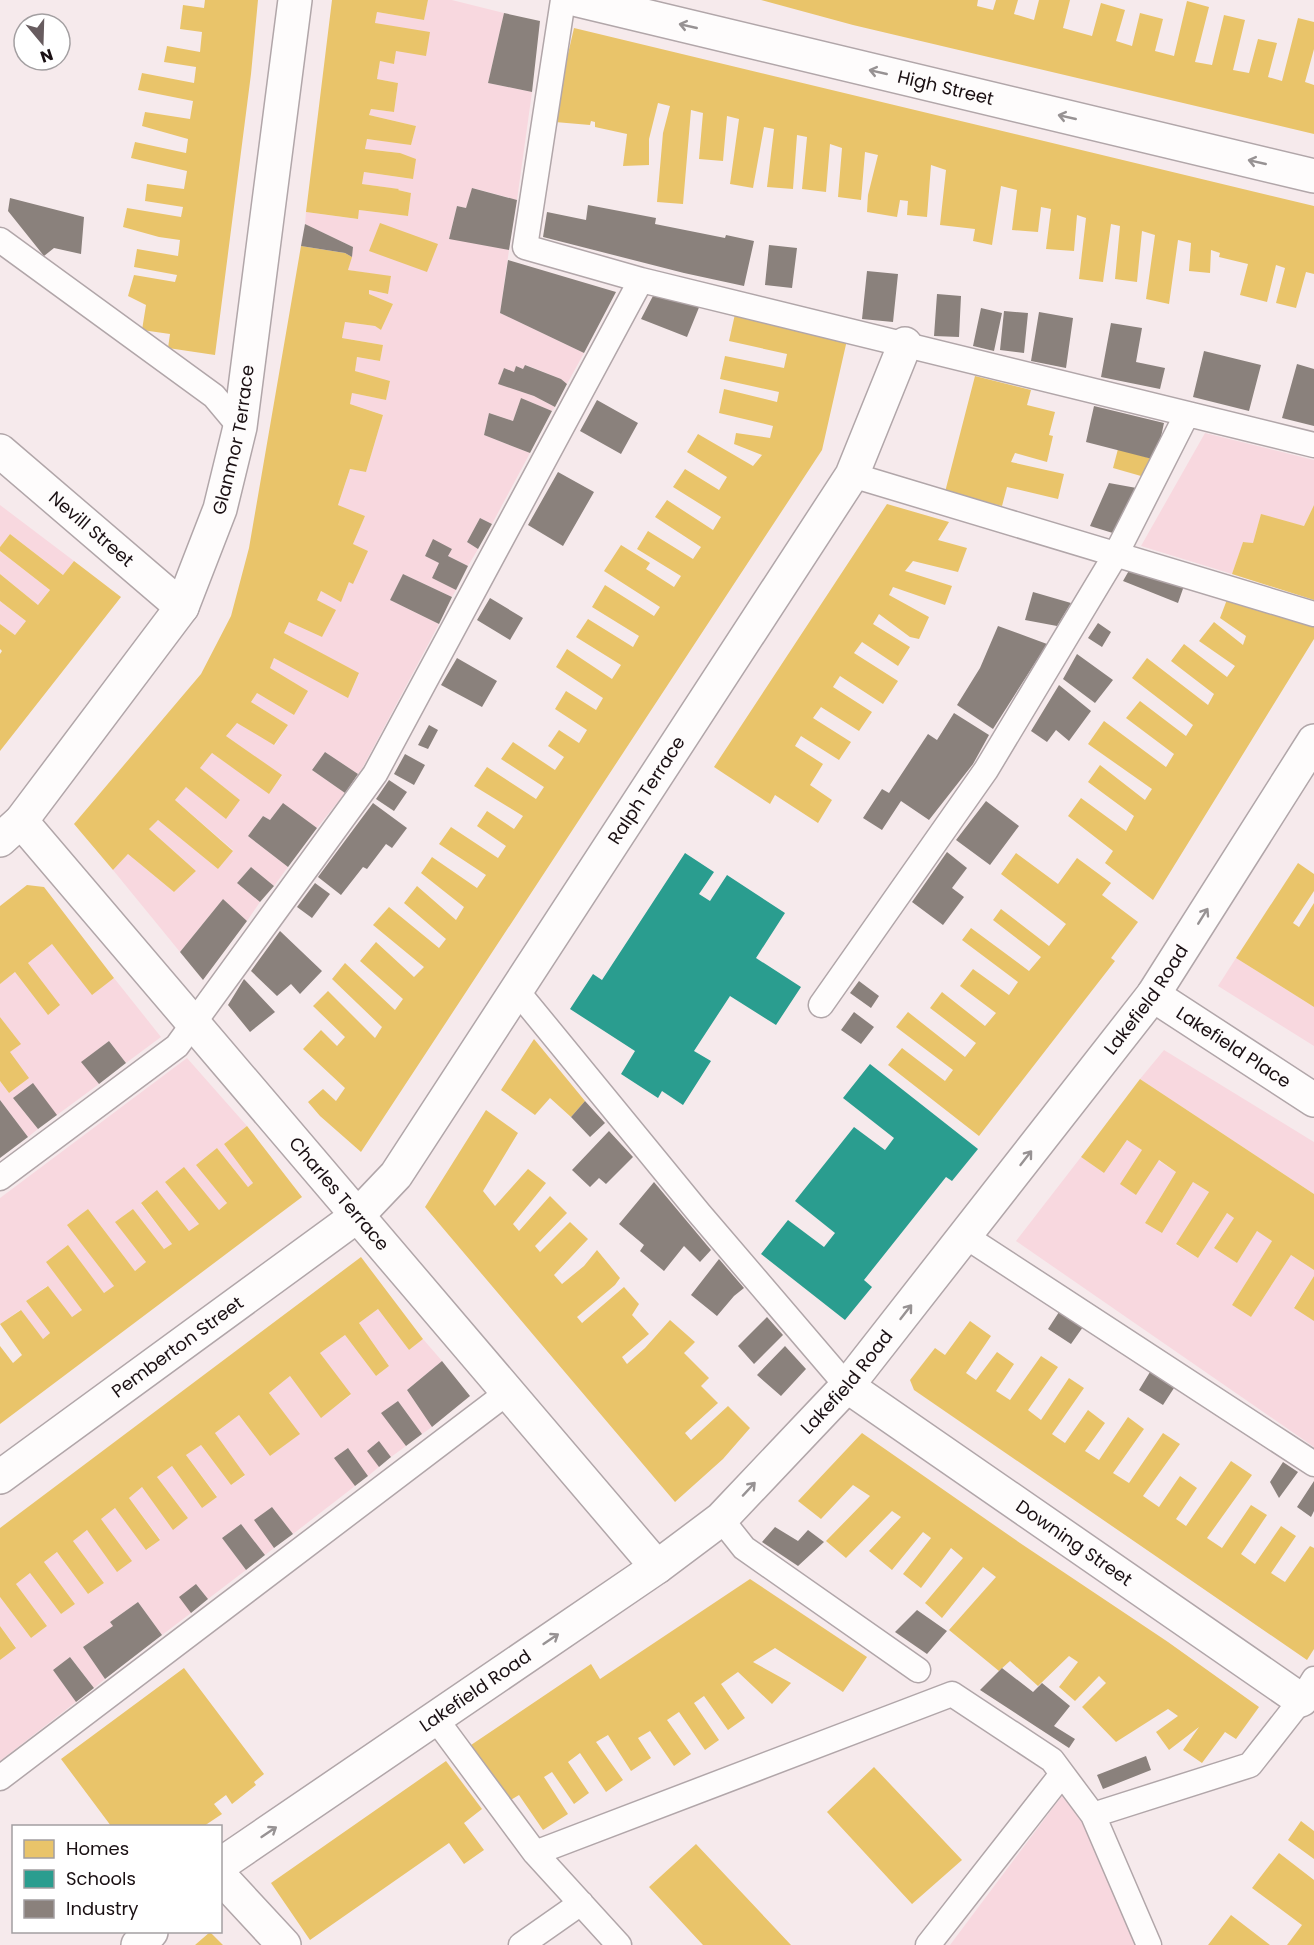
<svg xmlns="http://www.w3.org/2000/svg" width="1314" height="1945" font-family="Poppins,sans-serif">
<rect width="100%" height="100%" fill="#f6eaec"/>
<path fill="#f8d8df" d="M428 0H452L504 13 488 83 532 92 517 200 473 188 466 208 457 206 449 238 509 250 500 313 584 353 567 384 561 379 526 365 523 369 516 366 514 372 504 368 499 384 534 396 555 407 552 411 521 398 513 421 489 413 484 435 530 453 492 524 480 518 467 542 478 549 468 566 448 556 452 549 433 540 425 556 439 563 432 578 456 590 452 597 403 574 390 600 439 624 363 767 358 774 325 752 312 770 345 793 317 828 283 804 270 820 263 816 248 836 288 867 274 886 251 867 237 883 260 902 247 921 223 899 180 952 113 870 128 854 174 892 196 871 149 829 158 820 218 869 233 850 175 800 186 787 240 800 200 768 212 753 269 793 282 776 226 736 237 723 275 745 288 725 251 702 257 693 294 715 307 691 270 668 274 658 348 697 359 674 284 633 289 622 322 637 335 610 317 600 321 591 341 601 349 582 367 551 353 544 365 516 338 505 350 469 366 472 383 415 350 404 352 393 386 400 390 382 355 371 357 357 380 361 383 345 342 338 345 322 375 326 381 330 393 304 369 294V290L387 294 391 277 348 270 353 247 305 224 306 212 357 219 359 210 408 216 411 193 398 190V189L362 184 364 172 412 179 400 153 365 149 367 139 411 144 416 126 369 115 371 109 394 112 398 83 377 79 380 61 394 63 396 51 375 23 377 12 424 20Z
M1205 433 1314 460V505L1304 526 1261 515 1253 543 1243 542 1232 574 1141 546Z
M0 505 74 561 63 575 10 534 0 547Z
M0 551 50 590 38 605 0 574Z
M0 601 26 621 15 635 0 624Z
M52 944 92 994 114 978 161 1037 126 1063 109 1041 82 1062 99 1084 57 1115 13 1098 38 1129 28 1137 0 1100V1081L9 1093 10 1052 20 1043 0 1017V984L15 972 48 1015 28 963Z
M1236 958 1314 1007V1046L1218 986Z
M1164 1050 1314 1142V1194L1140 1079Z
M187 1058 247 1126 224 1144 253 1183 248 1187 217 1148 197 1165 227 1203 219 1210 183 1168 165 1182 199 1224 189 1231 157 1191 141 1204 172 1244 164 1249 133 1209 116 1222 146 1262 135 1271 88 1209 68 1225 114 1286 104 1293 68 1246 82 1310 72 1317 47 1286 26 1301 50 1333 43 1339 20 1310 0 1324V1198Z
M1127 1140 1176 1172 1145 1223 1162 1233 1193 1182 1209 1192 1176 1245 1198 1258 1227 1213 1234 1218 1214 1248 1237 1263 1257 1231 1272 1241 1232 1305 1251 1317 1291 1255 1314 1270V1276L1294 1307 1314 1321V1447L1016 1241 1081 1157 1104 1173Z
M378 1309 409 1350 423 1339 442 1361 407 1390 432 1427 422 1434 398 1401 382 1413 406 1446 391 1457 379 1442V1467L368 1476 348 1449 355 1486 293 1534 272 1507 255 1520 274 1548 265 1555 241 1524 222 1538 246 1570 208 1599 196 1584 191 1613 162 1635 138 1602 110 1622 113 1626 83 1647 105 1679 94 1688 70 1657 53 1670 76 1702 0 1761V1660L16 1647 0 1626V1597L31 1638 47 1626 16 1584 30 1573 61 1614 75 1604 44 1562 57 1552 88 1594 104 1583 73 1541 87 1530 117 1571 101 1519 115 1508 147 1550 160 1539 129 1498 142 1487 173 1529 188 1518 157 1477 172 1466 202 1508 217 1496 186 1455 201 1445 231 1485 245 1476 215 1433 239 1415 270 1456 299 1434 269 1393 290 1376 321 1417 351 1395 320 1353 345 1335 376 1376 389 1366 359 1323Z
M1064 1793 1090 1833 1140 1945H950Z"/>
<path fill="#e9c46a" d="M205 0H258L251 74 215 355 168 348 170 334 142 330 146 305 128 296 134 275 175 282 177 275 134 267 137 249 178 256 180 240 159 237 123 227 127 208 181 217 183 207 145 201 147 184 184 189 187 171 131 158 135 142 186 153 188 139 142 126 145 112 190 119 193 101 138 90 142 73 194 83 196 67 164 62 167 46 200 52 202 32 180 29 183 5 204 8Z
M332 0H428L424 20 377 12 375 23 430 32 426 56 396 51 394 64 380 61 377 79 398 83 394 112 371 109 369 115 416 126 411 145 367 139 365 149 400 153 416 159 413 179 364 172 362 184 399 189 398 190 411 193 408 216 359 210 358 219 306 212Z
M761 0H978L977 6 993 10 996 0H1018L1014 14 1034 20 1039 0H1070L1063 28 1092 36 1101 3 1125 10 1116 41 1132 46 1140 13 1163 19 1155 51 1174 56 1187 1 1209 7 1195 62 1212 65 1224 15 1245 20 1233 70 1249 73 1258 39 1277 43 1268 77 1282 81 1298 18 1314 22V49L1305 82 1314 85V134L853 25Z
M574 28 1314 206V274L1306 272 1296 308 1276 303 1285 268 1276 265 1267 302 1240 295 1248 264 1219 257 1220 253 1211 250 1210 273 1189 271 1191 243 1178 240 1169 304 1146 299 1155 235 1142 231 1137 282 1115 279 1120 226 1111 224 1103 282 1079 279 1086 218 1077 215 1074 251 1046 249 1051 209 1041 207 1038 232 1012 230 1017 190 1001 186 992 245 973 241 975 229 940 225 946 170 931 165 927 217 907 215 908 201 900 200 897 217 867 212 868 195 878 155 865 152 861 200 838 197 842 148 830 144 826 192 802 189 807 137 797 135 793 189 767 187 774 129 764 127 753 188 730 184 739 119 727 116 723 161 699 159 703 113 691 110 683 204 657 202 663 133 670 106 658 103 649 139V165L623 166 627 134 595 127V122L591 121 590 125 555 122 559 93Z
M380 223 438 244 427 272 369 251Z
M301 246 345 253 352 257 348 270 391 276 388 294 369 290V294L393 304 381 330 375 326 345 322 342 338 383 345 380 361 357 357 355 371 390 381 386 400 352 393 350 404 383 415 366 472 350 469 338 505 365 516 353 544 368 551 353 584 349 582 341 602 321 591 317 600 336 610 322 637 289 622 284 633 359 673 348 698 274 658 270 668 308 691 294 715 257 693 251 702 288 725 274 745 237 723 226 736 282 775 269 794 212 753 200 768 240 800 226 819 186 787 175 800 233 851 218 869 158 820 149 829 196 871 174 892 128 854 113 870 74 824 201 674 231 616 249 548Z
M735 314 847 340 822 450 361 1152 320 1116 308 1102 323 1089 336 1101 345 1088 303 1049 321 1030 337 1046 345 1037 313 1006 328 991 375 1038 382 1027 332 979 345 963 395 1010 403 999 360 961 376 942 414 977 424 967 373 925 389 907 439 948 446 939 404 903 417 886 456 920 464 907 421 873 432 857 477 888 486 875 439 844 451 827 498 858 506 846 477 826 487 811 514 829 523 816 474 786 487 767 536 799 544 787 501 759 513 742 555 770 564 757 548 746 559 730 579 743 587 730 555 709 566 691 596 710 603 698 556 667 567 649 612 679 621 665 576 637 588 619 633 647 639 636 592 607 605 585 654 616 660 607 604 571 621 545 650 563 646 569 674 587 681 576 637 549 648 531 693 559 701 547 655 517 667 500 713 530 721 517 673 487 685 469 719 490 727 477 687 452 698 434 753 466 762 455 734 444 736 433 770 438 773 426 719 413 724 389 777 402 779 392 720 379 725 356 784 368 787 354 729 341Z
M975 376 1031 390 1027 405 1055 412 1049 435 1053 436 1047 462 1015 453 1011 462 1064 474 1058 499 1007 487 1002 506 945 492Z
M1118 449 1153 459 1148 478 1113 468Z
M887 504 949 522 938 540 967 548 958 572 913 561 905 571 952 586 945 605 893 587 889 595 929 617 919 639 910 637 879 614 873 624 910 647 898 666 862 642 854 653 898 681 883 704 840 676 833 687 872 712 859 731 821 707 813 718 851 742 839 760 801 736 795 746 823 764 810 785 832 800 818 823 775 795 770 804 714 767Z
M1314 505V600L1232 574 1243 542 1253 543 1261 514 1304 526Z
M10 534 63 575 74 561 121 597 0 751V654L2 651 0 649V624L15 635 26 621 0 601V574L38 605 50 590 0 551V547Z
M1228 597 1314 627V639L1153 900 1105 863 1113 851 1068 816 1081 798 1126 831 1134 816 1088 782 1100 765 1145 800 1152 789 1088 744 1104 721 1166 767 1174 754 1126 718 1140 701 1186 736 1193 725 1132 678 1147 658 1208 705 1214 694 1171 661 1184 644 1227 677 1235 666 1199 641 1214 622 1243 645 1246 636 1220 618Z
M1016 853 1058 884 1077 858 1111 883 1102 895 1138 922 1111 958 1115 961 979 1136 888 1065 902 1048 945 1081 953 1070 896 1027 908 1012 965 1057 976 1043 930 1008 942 992 985 1026 996 1013 960 986 973 969 1009 995 1018 982 962 940 971 928 1029 971 1041 957 993 920 1001 909 1049 946 1066 924 1001 874Z
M1298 863 1314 874V891L1293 923 1299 927 1314 903V1007L1236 958Z
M27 885 44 887 114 978 92 995 52 944 28 963 60 1005 48 1015 15 972 0 984V906Z
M0 1017 21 1044 10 1052 29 1078 9 1093 0 1081Z
M534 1039 585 1101 571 1117 550 1098 535 1115 501 1090Z
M1140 1079 1314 1194V1270L1291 1255 1251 1317 1232 1305 1272 1241 1257 1231 1237 1263 1214 1248 1234 1218 1227 1213 1198 1258 1176 1244 1209 1192 1193 1182 1162 1233 1145 1223 1176 1172 1159 1160 1136 1195 1120 1184 1142 1150 1127 1140 1104 1173 1081 1157Z
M486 1110 518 1133 483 1191 495 1206 528 1169 546 1183 513 1224 519 1231 550 1196 567 1213 535 1246 540 1252 570 1222 588 1239 554 1275 562 1284 584 1266 597 1250 620 1278 615 1285 577 1317 582 1323 624 1287 639 1304 632 1315 649 1334 622 1357 627 1364 645 1348 670 1320 695 1342 684 1353 709 1378 701 1386 718 1403 685 1433 691 1440 728 1406 750 1428 723 1459 675 1502 425 1207Z
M247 1126 302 1197 0 1424V1346L13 1363 22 1355 0 1324 21 1310 43 1339 50 1333 26 1301 48 1286 72 1317 82 1310 46 1262 68 1245 104 1293 114 1286 67 1225 88 1209 135 1271 146 1262 115 1222 133 1209 164 1249 172 1244 141 1203 157 1190 189 1231 199 1224 165 1182 184 1167 219 1210 227 1203 196 1165 217 1148 248 1187 253 1183 224 1144Z
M361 1257 423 1339 409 1350 378 1309 359 1323 389 1366 376 1376 345 1335 320 1353 351 1394 321 1418 290 1376 269 1393 300 1434 270 1456 239 1415 215 1433 245 1475 231 1485 201 1445 186 1455 217 1497 202 1508 172 1466 157 1477 188 1518 173 1530 142 1487 129 1498 160 1540 146 1550 115 1508 101 1519 132 1561 117 1572 87 1530 73 1541 104 1583 88 1594 57 1552 44 1562 75 1604 61 1614 30 1573 16 1584 47 1626 31 1638 0 1597V1528Z
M1314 1276V1321L1294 1308Z
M970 1321 991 1336 966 1373 976 1380 997 1352 1014 1364 996 1391 1010 1400 1041 1356 1058 1367 1028 1410 1041 1420 1069 1378 1084 1388 1052 1434 1065 1443 1088 1410 1105 1423 1085 1451 1099 1460 1128 1417 1144 1429 1113 1473 1129 1483 1163 1433 1180 1444 1143 1496 1159 1507 1180 1476 1197 1488 1176 1519 1186 1526 1231 1461 1252 1475 1207 1538 1222 1548 1251 1505 1267 1515 1241 1554 1255 1564 1281 1526 1296 1536 1271 1573 1285 1582 1310 1546 1314 1548V1649L1307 1660 914 1390 910 1380 935 1348 945 1355Z
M862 1433 1020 1543 1168 1642 1259 1707 1236 1739 1225 1732 1202 1763 1183 1750 1199 1727 1169 1750 1156 1732 1178 1716 1168 1709 1116 1742 1082 1707 1106 1683 1099 1676 1075 1701 1059 1687 1078 1662 1069 1656 1038 1686 1010 1661 999 1671 949 1630 996 1577 983 1567 942 1618 925 1603 963 1558 951 1548 921 1588 903 1574 931 1538 923 1532 892 1570 869 1551 901 1517 892 1511 846 1558 826 1541 870 1496 853 1485 821 1519 798 1501Z
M750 1579 867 1657 843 1692 775 1648 753 1662 791 1683 772 1704 738 1672 721 1684 745 1718 728 1730 704 1696 694 1703 719 1740 705 1750 679 1712 667 1720 691 1754 674 1766 650 1731 638 1738 651 1758 631 1771 608 1735 596 1742 623 1780 606 1792 580 1753 568 1762 589 1793 574 1804 552 1772 544 1777 568 1814 543 1830 519 1795 509 1801 471 1745 591 1664 600 1679Z
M0 1626 16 1648 0 1660Z
M184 1668 264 1774 254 1782 256 1785 232 1804 226 1795 214 1804 222 1814 204 1826H111L61 1759Z
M446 1761 482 1809 464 1823 484 1850 464 1864 449 1843 310 1940 271 1883Z
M874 1767 962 1860 912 1904 827 1812Z
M1301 1821 1314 1831V1859L1288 1840Z
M696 1844 728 1878 791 1945H703L649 1887Z
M1279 1853 1314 1880V1945H1287L1302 1925 1252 1888Z
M1231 1915 1270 1945H1208Z
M210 1932 223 1945H195Z"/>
<path fill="#2a9d8f" d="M685 853 714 872 699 894 710 901 727 875 785 913 756 958 801 987 776 1025 730 996 694 1051 711 1061 683 1105 662 1091 658 1098 621 1074 635 1051 570 1009 593 974 602 980Z
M870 1064 978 1149 952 1181 946 1177 864 1280 872 1287 845 1320 761 1254 788 1220 824 1247 835 1233 795 1201 854 1127 885 1150 894 1138 843 1098Z"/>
<path fill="#8a817c" d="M504 13 540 21 532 92 488 83Z
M472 188 517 200 509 250 449 239 457 206 466 208Z
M10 198 84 217 81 254 54 248 44 256 8 211Z
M588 205 656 218 655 224 725 238 726 235 754 241 744 286 684 273 543 237 547 212 586 220Z
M305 224 353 247 352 257 345 253 301 246Z
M769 245 797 248 792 288 765 285Z
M508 260 616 292 584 353 500 313Z
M867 271 898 274 893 322 862 319Z
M654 294 700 305 687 337 641 319Z
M937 294 961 296 959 337 934 336Z
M981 308 1002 313 994 351 973 346Z
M1004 311 1028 313 1024 353 1000 350Z
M1039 312 1073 318 1066 368 1031 361Z
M1111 323 1142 328 1136 362 1165 368 1160 389 1101 377Z
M1204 351 1261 365 1249 411 1193 397Z
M1297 364 1314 369V426L1282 418Z
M525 365 561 379 567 384 555 407 534 396 498 384 504 368 514 372 516 366 523 369Z
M521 398 552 411 530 453 484 435 489 413 513 421Z
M597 400 638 423 621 454 580 431Z
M1094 406 1164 423 1156 460 1086 442Z
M558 472 594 492 563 546 528 525Z
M1109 483 1142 489 1116 534 1090 526Z
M480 518 492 524 478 549 467 542Z
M433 539 452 549 448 556 468 566 456 590 432 578 439 563 425 556Z
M1131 567 1185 583 1178 603 1123 581Z
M403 574 452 597 439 624 390 600Z
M1033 592 1071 603 1057 626 1025 620Z
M490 598 523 618 510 640 477 620Z
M1098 623 1111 632 1102 647 1088 638Z
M998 626 1047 644 993 729 957 705 980 668Z
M1077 654 1113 680 1095 703 1063 679Z
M457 658 497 681 482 707 441 685Z
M1059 685 1091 711 1069 741 1056 730 1047 742 1031 731Z
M954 713 989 735 973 764 929 820 901 801 882 830 863 818 882 789 889 793 928 734 937 740Z
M429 725 438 730 428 749 418 745Z
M325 752 358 774 345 793 312 770Z
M405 754 425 765 414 785 394 774Z
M389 780 407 792 394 811 376 799Z
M986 801 1019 826 990 865 956 840Z
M283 803 317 828 288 867 248 836 263 816 270 820Z
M373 803 407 828 392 848 386 844 367 869 363 867 341 895 318 877Z
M947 852 967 868 952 888 964 897 943 925 912 902Z
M251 867 274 886 260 902 237 883Z
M315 883 330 894 312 918 297 907Z
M223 899 247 921 203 980 180 952Z
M280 931 322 971 300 994 291 984 277 996 251 971Z
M244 979 275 1012 250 1032 228 1005Z
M859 981 879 996 871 1008 850 993Z
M854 1012 874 1027 861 1044 841 1030Z
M109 1041 126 1063 99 1084 81 1062Z
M33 1083 57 1115 38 1129 13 1098Z
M0 1100 28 1137 0 1158Z
M585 1101 605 1123 590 1137 571 1117Z
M609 1131 633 1157 606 1184 599 1178 590 1187 572 1170Z
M654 1182 711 1250 700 1262 684 1246 664 1271 640 1251 644 1245 619 1224Z
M719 1259 744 1288 734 1296 717 1316 691 1295Z
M1059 1312 1083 1327 1071 1344 1048 1329Z
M767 1317 783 1335 754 1364 738 1346Z
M785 1346 806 1369 781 1396 757 1375Z
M442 1361 470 1396 432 1427 407 1390Z
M1150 1372 1174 1388 1163 1405 1139 1390Z
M398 1401 422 1434 406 1446 381 1413Z
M379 1441 391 1457 379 1467 367 1451Z
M348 1448 368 1476 355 1486 334 1458Z
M1283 1462 1298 1472 1279 1498 1270 1482Z
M1314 1481V1511L1311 1517 1297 1507Z
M272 1507 293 1534 274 1548 254 1520Z
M241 1524 265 1555 246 1570 222 1538Z
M775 1527 798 1541 808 1530 824 1542 798 1566 762 1542Z
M196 1584 208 1599 191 1613 179 1597Z
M138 1602 162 1635 105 1679 83 1647 113 1626 110 1622Z
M917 1610 947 1631 927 1654 895 1632Z
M70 1657 94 1688 76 1702 53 1670Z
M1002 1668 1033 1692 1042 1683 1070 1706 1054 1726 1075 1739 1069 1748 980 1690Z
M1146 1756 1151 1770 1103 1789 1097 1775Z"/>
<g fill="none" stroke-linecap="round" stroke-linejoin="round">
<defs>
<path id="lane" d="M563 0 525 247 641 280 1314 445
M0 240 214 396 240 427
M852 475 1314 614
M517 991 699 1213 847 1386
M821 1005 986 770 1116 554 1187 414
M0 1178 177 1046 375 774 641 280
M965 1236 1314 1464
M721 1519 744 1548 918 1670
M435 1718 535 1853 619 1945
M0 1778 508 1392
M1093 1815 1250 1765 1301 1700 1314 1679
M535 1853 952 1694 1052 1760 1093 1815 1149 1945
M521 1945 581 1903
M928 1945 1062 1774"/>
<g id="street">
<path id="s1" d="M578 0 1314 176"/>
<path id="s2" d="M0 451 182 607"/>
<path id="s3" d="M21 821 657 1567"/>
<path id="s4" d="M0 840 21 821 182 607 220 509 240 427 295 0"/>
<path id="s5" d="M1153 995 1314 1100"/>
<path id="s6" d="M847 1386 1301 1700"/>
<path id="s7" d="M0 1477 357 1216 396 1175 852 475 905 344"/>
<path id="s8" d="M220 1865 657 1567 721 1519 847 1386 1153 995 1314 741"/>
<path d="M220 1876 284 1945"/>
<path d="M138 1945 151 1932"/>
</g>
</defs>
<use href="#lane" stroke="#b1a6a9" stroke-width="27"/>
<use href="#street" stroke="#b1a6a9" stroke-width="36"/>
<use href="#lane" stroke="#fefcfc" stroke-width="24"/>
<use href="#street" stroke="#fefcfc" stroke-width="33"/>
</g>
<defs><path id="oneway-shaft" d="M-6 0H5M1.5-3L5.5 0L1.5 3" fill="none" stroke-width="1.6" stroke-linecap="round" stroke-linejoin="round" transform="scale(1.5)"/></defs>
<g stroke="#979293">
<use href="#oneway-shaft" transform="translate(688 26) rotate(-167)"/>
<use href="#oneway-shaft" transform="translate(878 72) rotate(-167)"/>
<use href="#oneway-shaft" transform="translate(1067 117) rotate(-167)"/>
<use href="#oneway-shaft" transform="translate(1257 162) rotate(-167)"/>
<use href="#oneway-shaft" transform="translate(1203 916) rotate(-58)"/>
<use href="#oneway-shaft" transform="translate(1026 1158) rotate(-52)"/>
<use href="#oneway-shaft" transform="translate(906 1312) rotate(-52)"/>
<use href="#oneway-shaft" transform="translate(749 1489) rotate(-47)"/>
<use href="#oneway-shaft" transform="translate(551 1639) rotate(-34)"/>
<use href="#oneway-shaft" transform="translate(269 1832) rotate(-34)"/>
</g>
<g text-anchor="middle" stroke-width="6" stroke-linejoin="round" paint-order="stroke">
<g font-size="18" fill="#1a1013" stroke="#fff">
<text dy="6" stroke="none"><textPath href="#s1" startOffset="378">High Street</textPath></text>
<text dy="6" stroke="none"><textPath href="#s4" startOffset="472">Glanmor Terrace</textPath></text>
<text dy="6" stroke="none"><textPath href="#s2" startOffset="120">Nevill Street</textPath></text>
<text dy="6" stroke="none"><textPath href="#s7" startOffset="958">Ralph Terrace</textPath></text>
<text dy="6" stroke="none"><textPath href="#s8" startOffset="1281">Lakefield Road</textPath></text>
<text dy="6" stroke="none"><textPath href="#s5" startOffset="96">Lakefield Place</textPath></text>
<text dy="6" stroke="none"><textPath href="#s3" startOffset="490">Charles Terrace</textPath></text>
<text dy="6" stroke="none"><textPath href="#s7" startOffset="220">Pemberton Street</textPath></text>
<text dy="6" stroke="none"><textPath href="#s8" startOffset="795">Lakefield Road</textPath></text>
<text dy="6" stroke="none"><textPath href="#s6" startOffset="276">Downing Street</textPath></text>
<text dy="6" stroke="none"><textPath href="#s8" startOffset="309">Lakefield Road</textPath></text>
</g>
</g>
<rect x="12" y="1825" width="210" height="108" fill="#ffffff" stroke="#a39fa1" stroke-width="1.5"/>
<rect x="24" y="1840" width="30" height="18" fill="#e9c46a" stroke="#a39fa1" stroke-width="1.5"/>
<text x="66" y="1855" font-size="18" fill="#1a1013">Homes</text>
<rect x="24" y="1870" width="30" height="18" fill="#2a9d8f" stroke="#a39fa1" stroke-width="1.5"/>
<text x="66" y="1885" font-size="18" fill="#1a1013">Schools</text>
<rect x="24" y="1900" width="30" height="18" fill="#8a817c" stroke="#a39fa1" stroke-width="1.5"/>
<text x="66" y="1915" font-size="18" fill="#1a1013">Industry</text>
<g transform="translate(42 42) rotate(161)"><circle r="28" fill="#ffffff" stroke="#a39fa1" stroke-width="1.5"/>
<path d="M0-4.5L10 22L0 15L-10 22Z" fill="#675c5f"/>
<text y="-9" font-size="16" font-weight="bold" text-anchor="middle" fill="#1a1013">N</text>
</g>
</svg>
